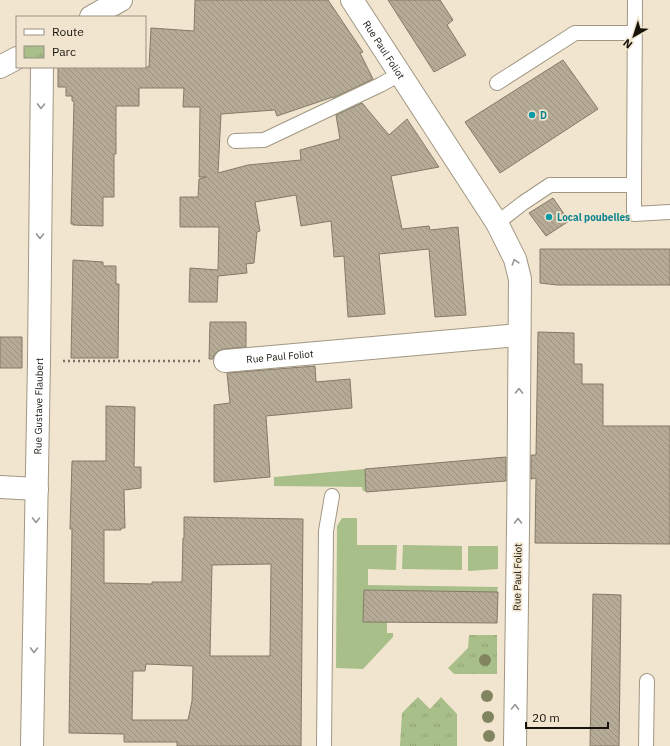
<svg xmlns="http://www.w3.org/2000/svg" width="670" height="746" font-family="'IBM Plex Sans',sans-serif">
<defs>
<pattern id="park-tufts" width="24" height="20" patternUnits="userSpaceOnUse"><rect width="24" height="20" fill="#a8bf89"/><path d="M3 7l-1-3M5 7V3M7 7l1-3M15 17l-1-3M17 17v-4M19 17l1-3" fill="none" stroke="#90a375"/></pattern>
<pattern id="building-back-hatch" width="6" height="6" patternUnits="userSpaceOnUse"><rect width="6" height="6" fill="#b6ab96"/><path d="M-1 5l2 2M0 0l6 6M5-1l2 2" fill="none" stroke="#9c9280"/></pattern>
</defs>
<rect width="100%" height="100%" fill="#f1e5cf"/>
<path fill="#a8bf89" d="M365 469 366 491H363L362 487 274 486V477Z
M342 518H357V545H397L396 570 368 569V585L498 587 497 592 364 590 363 621 387 622V633H393V637L363 669 336 668 337 526Z
M403 545 462 546V570L402 569Z
M468 546H498V569L468 571Z"/>
<path fill="url(#park-tufts)" d="M469 635H497V674H454L448 668 468 648Z
M418 697 430 709 441 697 457 714V746H400L402 713Z"/>
<path fill="url(#building-back-hatch)" stroke="#847a66" fill-rule="evenodd" d="M195 0H328L363 52 360 53 373 79 333 98V97L277 116 275 110 221 114 218 173 248 165 301 160 300 150 340 139 336 115 362 103 389 135 407 119 439 167 391 176 402 229 429 226 430 230 458 227 466 315 435 317 429 249 379 254 385 314 348 317 344 256 334 257 331 221 301 226 296 195 255 202 260 231 257 232 254 263 246 264 247 273 218 276 217 302H189L190 268 218 270 219 227H180V197H198L199 179 206 177H199L200 107H183L184 88H139V106H116V154H114V197H103V226L73 225V224H71L74 101H72V96H66V87H58V67H149L151 28 194 31Z
M388 0H440L453 20 447 25 466 55 434 72Z
M563 60 598 109 500 173 465 122Z
M553 198 569 221 546 236 529 213Z
M540 249H670V285H557L540 283Z
M73 260 103 262V266H116V284H119L118 358H71Z
M210 322H246V347L224 349 218 351 214 355 213 359H209Z
M538 332 574 333V364H582V384H603V426H670V544L535 543 536 478 531 479V455H536Z
M0 337H22V368H0Z
M315 366 316 382 350 379 352 408 266 416 270 477 214 482V405L230 403 227 373Z
M106 406 135 407 134 467H141V488L124 490 125 528H121V530H104V583L152 584V582H182L183 538H184V517L303 519 301 746H177V742H124V734L69 733 72 529H70L72 461H106ZM271 564 270 656H210L212 565ZM146 664 193 666 192 701 188 720H132L133 671H145Z
M506 457V481L366 492 365 469Z
M364 590 498 592 497 623 363 622Z
M593 594 621 595 619 746H590Z"/>
<g fill="none" stroke-linecap="round" stroke-linejoin="round">
<defs>
<path id="lane" d="M497 83 575 33H635
M235 141 264 140 380 85 400 74
M634 185V214L670 212
M497 223 523 203 550 185H634L635 0
M324 746 326 531 332 496
M646 746 647 681"/>
<g id="street">
<path id="s1" d="M352 0 497 223 515 259 520 279C519 435 518 590 515 746"/>
<path d="M91 17 121 0"/>
<path d="M0 67 17 58"/>
<path id="s2" d="M225 361 519 335"/>
<path d="M0 487 37 489"/>
<path id="s3" d="M32 746 39 361 42 67"/>
</g>
</defs>
<use href="#lane" stroke="#a19782" stroke-width="16"/>
<use href="#street" stroke="#a19782" stroke-width="24"/>
<path stroke="#7a7264" stroke-width="2.5" stroke-dasharray="2 3" stroke-linecap="butt" d="M63 361H200"/>
<use href="#lane" stroke="#fff" stroke-width="14"/>
<use href="#street" stroke="#fff" stroke-width="22"/>
</g>
<g fill="#80845f">
<circle cx="485" cy="660" r="6"/>
<circle cx="487" cy="696" r="6"/>
<circle cx="488" cy="717" r="6"/>
<circle cx="489" cy="736" r="6"/>
</g>
<defs><path id="oneway-chevron" d="M-2-3.5L2.5 0L-2 3.5" fill="none" stroke-width="1.6" stroke-linecap="round" stroke-linejoin="round"/></defs>
<g stroke="#979592">
<use href="#oneway-chevron" transform="translate(41 106) rotate(91)"/>
<use href="#oneway-chevron" transform="translate(40 236) rotate(91)"/>
<use href="#oneway-chevron" transform="translate(515 262) rotate(-108)"/>
<use href="#oneway-chevron" transform="translate(519 391) rotate(-89)"/>
<use href="#oneway-chevron" transform="translate(36 520) rotate(91)"/>
<use href="#oneway-chevron" transform="translate(518 521) rotate(-90)"/>
<use href="#oneway-chevron" transform="translate(34 650) rotate(91)"/>
<use href="#oneway-chevron" transform="translate(515 707) rotate(-89)"/>
</g>
<g fill="#0f9aa8" stroke="#f1e5cf" stroke-width="1.5">
<circle cx="532" cy="115" r="4"/>
<circle cx="549" cy="217" r="4"/>
</g>
<g text-anchor="middle" stroke-width="3.5" stroke-linejoin="round" paint-order="stroke">
<g font-size="10" fill="#18140c" stroke="#f1e5cf">
<text dy="4" stroke="none"><textPath href="#s1" startOffset="59">Rue Paul Foliot</textPath></text>
<text dy="4" stroke="none"><textPath href="#s2" startOffset="55">Rue Paul Foliot</textPath></text>
<text dy="4" stroke="none"><textPath href="#s3" startOffset="340">Rue Gustave Flaubert</textPath></text>
<text transform="translate(517 577) rotate(-89)" y="4">Rue Paul Foliot</text>
</g>
<g font-size="10" font-weight="bold" fill="#0d838f" stroke="#f1e5cf" text-anchor="start">
<text x="540" y="119">D</text>
<text x="557" y="221">Local poubelles</text>
</g>
</g>
<rect x="16" y="16" width="130" height="52" fill="#f1e5cf" stroke="#9a9181"/>
<rect x="24" y="29" width="20" height="6" fill="#ffffff" stroke="#9a9181"/>
<text x="52" y="36" font-size="12" fill="#18140c">Route</text>
<rect x="24" y="46" width="20" height="12" fill="url(#park-tufts)" stroke="#9a9181"/>
<text x="52" y="56" font-size="12" fill="#18140c">Parc</text>
<g transform="translate(634 36) rotate(219)" stroke="#f1e5cf" stroke-width="3" paint-order="stroke">
<path d="M0-3L7 15L0 10L-7 15Z" fill="#18140c"/>
<text y="-6" font-size="11" font-weight="bold" text-anchor="middle" fill="#18140c">N</text>
</g>
<path d="M526 722v6h82v-6" fill="none" stroke="#18140c" stroke-width="2"/>
<text x="532" y="722" font-size="12" fill="#18140c" stroke="#f1e5cf" stroke-width="3" paint-order="stroke">20 m</text>
</svg>
